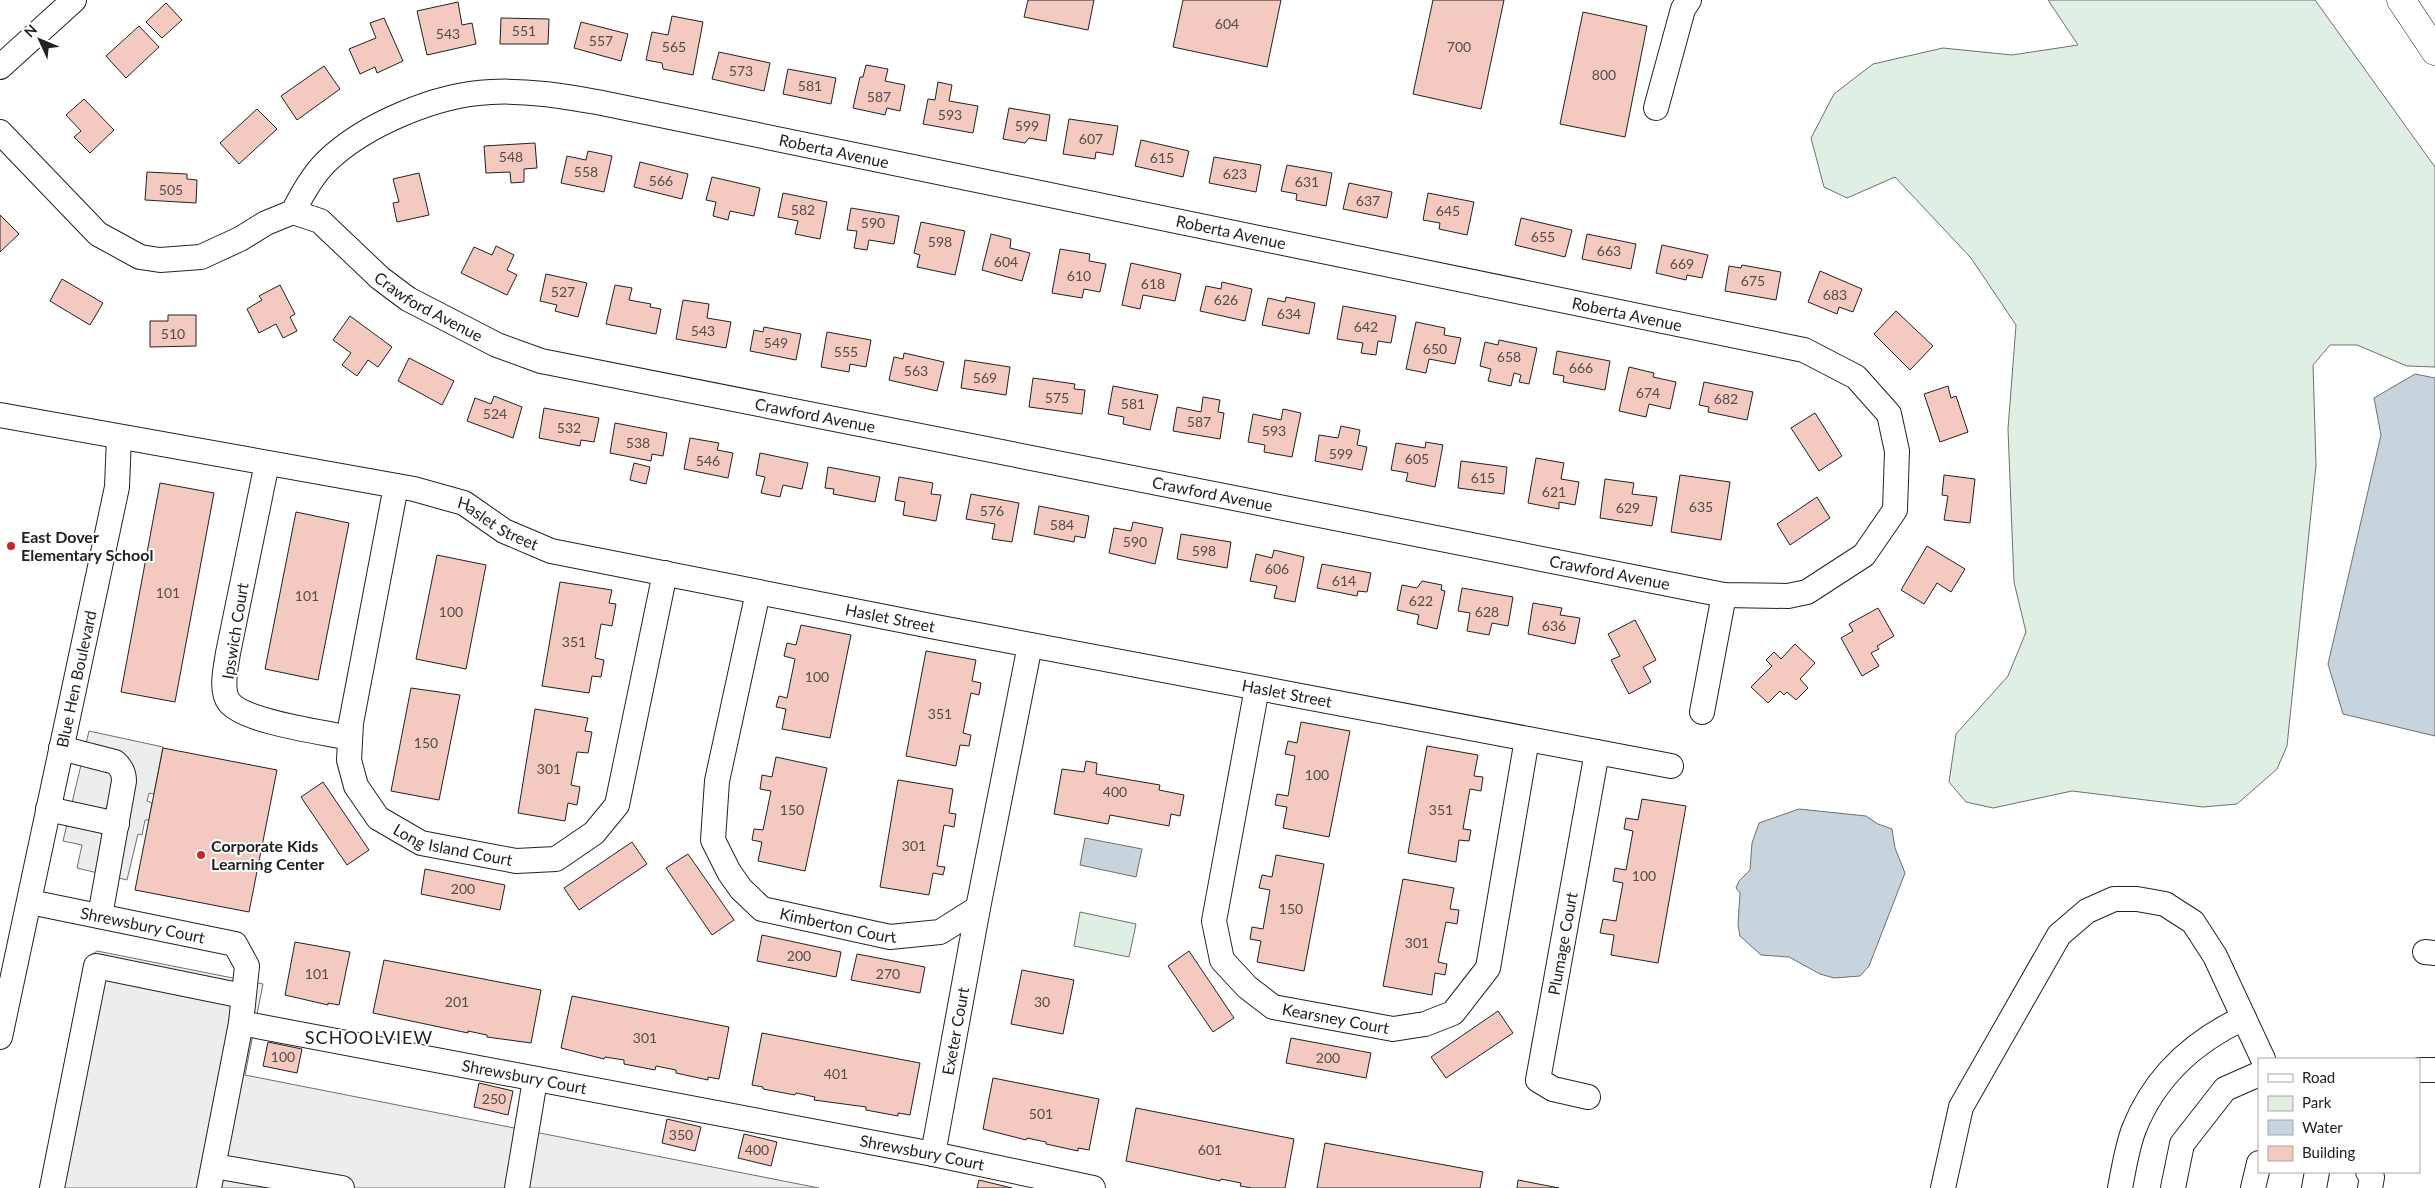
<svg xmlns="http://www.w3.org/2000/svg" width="2435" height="1188" font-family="Lato,sans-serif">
<rect width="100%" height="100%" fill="#fff"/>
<path fill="#e0efe3" stroke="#6f6f6f" d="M2048 0H2315L2435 167V367L2407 366 2357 345H2330L2313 365 2316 465 2287 746 2277 769 2237 804 2203 807 2072 791 1993 808 1966 802 1949 782 1956 734 2008 676 2026 632 2014 582 2008 429 2016 325 1971 258 1895 177 1847 198 1824 187 1811 138 1834 94 1873 64 1943 48 2012 55 2078 45Z
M1080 912 1136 924 1129 957 1074 946Z"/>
<path fill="#ededed" stroke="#6f6f6f" d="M89 731 163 747 154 794 149 793 147 801 152 803 149 820H145L142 835 138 834 127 880 77 868 82 845 63 841Z
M97 951 263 984 245 1075 819 1188H40L84 964 87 958Z"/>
<path fill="#c7d3dd" stroke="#6f6f6f" d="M2415 374 2435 378V736L2343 714 2328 664 2381 435 2374 398Z
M1799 809 1866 816 1878 824 1892 829 1895 848 1905 873 1869 966 1860 976 1834 978 1820 974 1789 957 1761 955 1740 936 1738 925 1740 893 1736 888 1739 881 1750 870 1752 843 1759 823Z
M1085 838 1142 849 1136 877 1080 865Z"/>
<path fill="#f3c9c0" stroke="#222" d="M1028 0H1094L1088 30 1024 17Z
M1183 0H1281L1267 67 1173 47Z
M1433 0H1504L1481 109 1413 94Z
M458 2 462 25 472 23 476 44 427 55 417 11Z
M166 3 182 20 162 38 146 22Z
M1583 12 1647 26 1625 137 1560 124Z
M672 16 703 22 693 75 663 69 662 63 646 60 652 32 668 35Z
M384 18 403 61 377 73 375 67 360 74 349 49 376 38 370 23Z
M501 18 549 19 548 44H500Z
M581 22 628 34 621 61 574 48Z
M139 26 159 47 126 78 106 56Z
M719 52 770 63 764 91 712 79Z
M866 65 888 69 885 81 905 85 900 111 887 108 885 115 853 108 860 77H863Z
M324 66 340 89 297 120 281 96Z
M788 69 836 78 831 104 783 94Z
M938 82 952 85 949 101 978 106 973 133 923 124 928 99 935 100Z
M84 99 114 130 90 153 74 137 81 131 66 115Z
M1009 108 1050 115 1046 141 1029 138 1025 143 1003 139Z
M257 109 277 129 239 164 220 143Z
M1069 119 1118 126 1113 155 1096 152 1095 159 1063 154Z
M1141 140 1189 151 1183 177 1135 166Z
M535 143 537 168 524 169V182L511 183 510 172 486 173 484 146Z
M588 151 612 156 604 192 561 183 567 156 586 160Z
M1214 157 1261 165 1256 192 1209 183Z
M640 162 688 174 682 199 634 187Z
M1287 165 1332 173 1326 206 1296 200 1297 194 1281 191Z
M147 172 187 174V179L197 180 196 203 145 200Z
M419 173 429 215 397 222 393 203 399 202 393 179Z
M712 177 760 188 754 216 730 211 728 220 713 216 716 202 706 200Z
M1349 183 1392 192 1387 218 1343 209Z
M783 193 827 202 820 239 795 234 798 221 778 217Z
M1428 193 1474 202 1467 235 1439 229 1440 223 1423 220Z
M851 208 899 216 894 244 869 240 867 250 854 248 857 231 847 230Z
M0 215 19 234 0 252Z
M1521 218 1572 230 1565 257 1515 245Z
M921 222 965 231 955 275 917 267 920 255 914 253Z
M991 234 1011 239 1010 248 1030 253 1022 281 982 270Z
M1587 234 1636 244 1631 269 1582 259Z
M1662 245 1708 255 1702 278 1687 275 1686 280 1656 273Z
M496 246 514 255 507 270 517 275 507 295 461 273 474 247 492 255Z
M1060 249 1090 254 1089 261 1106 264 1100 292 1084 289 1082 298 1052 293Z
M1131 263 1181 274 1175 301 1143 295 1140 309 1122 305Z
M1742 265 1781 272 1776 300 1725 291 1729 266 1741 268Z
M1820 271 1862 289 1853 312 1839 307 1837 314 1808 302Z
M546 274 587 283 578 317 555 311 557 305 540 301Z
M62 279 103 303 90 325 50 301Z
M1222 282 1252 289 1245 321 1200 311 1206 286 1221 289Z
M280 285 295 314 290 317 297 331 283 338 276 324 259 333 247 309 262 300 259 296Z
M615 285 632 288 629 300 651 304 650 307 661 309 656 334 606 324Z
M1286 297 1315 303 1309 334 1262 325 1268 298 1285 302Z
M683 300 709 304 707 318 731 322 726 348 676 339Z
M1343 306 1396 316 1391 343 1378 341 1376 355 1361 353 1363 343 1337 339Z
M1896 311 1933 346 1910 370 1874 334Z
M168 315H196V346L150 347V321H168Z
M350 316 392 347 378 367 368 360 357 376 342 365 351 353 333 340Z
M1416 322 1445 328 1444 335 1461 338 1455 364 1429 359 1426 373 1406 369Z
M764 327 801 334 796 360 750 351 754 330 763 332Z
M827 332 871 340 866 367 850 364 849 372 821 367Z
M1499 340 1537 348 1529 384 1519 382 1521 375 1514 373 1511 386 1488 381 1491 369 1480 366 1485 342 1498 345Z
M1557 351 1610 361 1605 390 1563 382 1564 376 1553 374Z
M904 353 944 362 937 391 889 380 894 357 903 359Z
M409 358 454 381 442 405 398 381Z
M965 360 1010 367 1006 395 961 388Z
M1629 367 1654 373 1653 377 1676 382 1670 409 1649 404 1646 417 1619 411Z
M1033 378 1075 384 1074 389 1085 390 1082 414 1029 407Z
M1704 382 1753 392 1747 420 1708 412 1709 407 1699 405Z
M1113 386 1158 395 1150 430 1123 424 1124 417 1108 414Z
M1948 386 1951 398 1956 396 1968 432 1940 442 1924 394Z
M494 396 522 407 513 438 467 421 475 398 491 404Z
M1203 397 1220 400 1218 412 1224 413 1220 439 1173 431 1177 407 1201 412Z
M544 408 599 418 594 442 581 440 580 446 539 438Z
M1283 409 1301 413 1292 457 1264 452 1265 445 1248 442 1253 414 1281 420Z
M1815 413 1842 456 1819 471 1791 428Z
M615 423 667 433 663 456 652 454 651 461 610 453Z
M1341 426 1360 430 1357 445 1367 447 1362 470 1315 461 1319 435 1338 438Z
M690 438 719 443 717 450 733 453 728 478 684 469Z
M1426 442 1443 445 1435 487 1406 481 1408 473 1391 470 1396 443 1425 448Z
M760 453 808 463 802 489 783 485 780 497 761 493 765 477 756 475Z
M1536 458 1564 463 1561 479 1579 482 1575 505 1559 502V509L1528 503Z
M1461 461 1507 467 1504 494 1458 488Z
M634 463 650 467 646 484 630 480Z
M828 467 880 477 875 502 833 494 834 489 825 488Z
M1680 475 1730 482 1721 540 1671 532Z
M1944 475 1975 479 1970 523 1944 520 1948 496 1942 495Z
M899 477 933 483 931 494 941 495 936 521 903 515 905 502 895 500Z
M1605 479 1634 483 1632 494 1657 497 1652 526 1600 518Z
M160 483 214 493 175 702 121 692Z
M971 494 1019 503 1012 542 992 539 995 524 966 519Z
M1817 497 1830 518 1790 545 1777 524Z
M1039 506 1089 516 1085 538 1075 536 1074 542 1034 534Z
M296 512 349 523 318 680 265 669Z
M1133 522 1163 528 1155 564 1109 553 1114 528 1131 531Z
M1181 534 1231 542 1227 568 1177 559Z
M1927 546 1965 569 1951 592 1937 583 1924 604 1901 590Z
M1274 550 1304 557 1295 602 1274 598 1277 586 1250 581 1256 554 1272 558Z
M437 555 486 565 466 669 416 659Z
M1322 564 1371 573 1367 592 1358 591 1357 596 1317 588Z
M1422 581 1442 585 1441 590 1445 591 1437 629 1417 624 1419 615 1397 610 1402 585 1417 588Z
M560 582 612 590 609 603 616 604 612 626 601 624 595 658 604 660 601 677 592 676 589 693 542 686Z
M1462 588 1513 597 1508 626 1492 623 1489 635 1467 631 1470 613 1458 611Z
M1533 603 1562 608 1560 615 1580 618 1575 644 1528 634Z
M1878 608 1894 636 1877 646 1879 649 1871 653 1879 666 1862 676 1841 638 1853 631 1849 624Z
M1635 620 1656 660 1643 667 1651 682 1629 694 1611 660 1620 656 1608 634Z
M801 625 851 635 830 738 782 729 786 709 776 707 779 696 787 698 795 659 784 656 787 643 796 645Z
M1795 644 1815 663 1800 679 1808 688 1796 700 1787 692 1784 695 1780 691 1768 703 1751 687 1772 666 1766 660 1774 652 1781 659Z
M926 651 976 660 972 681 981 683 979 695 971 693 963 733 971 735 969 746 960 745 956 766 906 756Z
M411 688 460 695 439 800 391 791Z
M535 709 588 718 585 731 592 732 588 753 577 752 571 785 580 787 577 805 568 803 565 821 518 813Z
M1301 722 1350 731 1329 837 1283 828 1287 807 1275 805 1277 794 1288 796 1295 756 1285 754 1288 741 1297 743Z
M1427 746 1478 755 1474 776 1483 777 1481 791 1470 789 1463 829 1471 830 1469 841 1459 840 1456 862 1408 853Z
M163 748 277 770 249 912 135 890Z
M776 757 827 768 805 871 758 861 762 842 752 840 754 829 763 830 771 791 760 789 762 775 772 777Z
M1086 761 1097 763 1096 774 1160 785 1159 790 1184 795 1180 816 1171 814 1169 826 1110 815 1108 824 1054 814 1062 769 1084 772Z
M898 780 953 789 949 813 956 814 954 827 944 825 937 866 945 867 943 875 933 873 929 895 880 887Z
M323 782 369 850 347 865 301 797Z
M1642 799 1686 806 1658 963 1611 955 1614 935 1600 933 1603 919 1616 921 1623 883 1613 881 1615 868 1626 870 1633 831 1624 829 1626 818 1638 820Z
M632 842 647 864 579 910 564 888Z
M688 854 734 920 712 935 666 868Z
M1276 855 1324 864 1304 971 1257 962 1261 941 1250 939 1252 927 1263 929 1270 890 1259 888 1262 875 1272 877Z
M425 869 505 885 500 910 421 894Z
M1403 879 1454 888 1450 909 1459 910 1457 924 1446 922 1438 962 1447 964 1445 975 1435 973 1432 995 1383 986Z
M762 935 841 952 836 977 757 961Z
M295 942 350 952 339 1005 328 1003V1005L285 995Z
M1189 951 1234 1018 1213 1032 1168 966Z
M857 954 925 967 920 993 851 980Z
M384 960 541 990 531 1043 487 1037V1035L468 1031V1033L373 1013Z
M1022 970 1074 980 1063 1034 1011 1024Z
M572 996 729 1027 719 1079 708 1077V1080L676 1073V1070L656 1066 655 1070 624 1064V1060L605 1057 604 1059 561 1048Z
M1498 1011 1513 1033 1446 1078 1431 1057Z
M762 1033 920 1063 910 1115 898 1113V1116L866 1110V1107L814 1100 815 1097 796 1093 795 1095 763 1089V1087L752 1085Z
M1291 1038 1371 1053 1366 1078 1286 1063Z
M268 1042 302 1049 297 1073 263 1066Z
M993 1078 1099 1099 1089 1150 1078 1148V1151L1046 1144V1142L1027 1138 1026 1140 983 1129Z
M479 1083 513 1091 508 1115 474 1107Z
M1136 1108 1294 1139 1285 1188H1252L1240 1186 1241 1183 1221 1179 1220 1181 1126 1161Z
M667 1119 701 1127 695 1151 662 1143Z
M744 1134 777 1142 771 1166 738 1158Z
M1325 1143 1483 1172 1480 1188H1317Z
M979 1180 1012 1188H977Z
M1518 1180 1559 1188H1517Z"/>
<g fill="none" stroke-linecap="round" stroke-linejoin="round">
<defs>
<g id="minor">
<path d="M0 67 74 0"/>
<path d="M1656 108 1683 9 1689 0"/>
<path id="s1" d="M0 132 98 234 140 257 160 260 201 257 240 239 266 223 293 212 320 221 380 278 408 299 497 345 541 361 1724 595 1788 596 1807 592 1864 555 1895 510 1897 451 1889 414 1856 377 1804 350 597 102C562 96 527 90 491 92 438 94 365 124 326 162 312 176 302 194 293 212"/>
<path id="s2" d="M0 415 414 489 464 503 504 531 551 551 941 628 1671 766"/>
<path d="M267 463 228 653C226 667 220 690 229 702 244 722 323 732 350 738"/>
<path id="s3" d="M396 486 351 723 349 760 356 786 378 818 421 843 516 861 556 859 594 833 617 805 665 573"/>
<path id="s4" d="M758 592 717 781 713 840 729 872 741 889 762 909 890 937 940 932 978 908"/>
<path id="s5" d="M1257 688 1214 921 1222 960 1247 987 1273 1007 1393 1029 1425 1024 1453 1013 1488 968 1527 739"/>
<path d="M1702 712 1724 595"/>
<path d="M61 748 115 762C122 768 124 773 124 781L100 916"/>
<path d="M48 809 117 824"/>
<path id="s6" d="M30 902 235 944 247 966 241 1023 933 1154 1093 1188"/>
<path d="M2425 952 2435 953"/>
<path id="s7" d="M0 1037 117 487 119 437"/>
<path d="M2419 1070H2435"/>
<path id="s8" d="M1588 1097 1553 1089 1538 1080 1597 752"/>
<path id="s9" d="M933 1154 978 908 1030 645"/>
<path d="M214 1166 342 1188"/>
<path d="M2368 1172 2372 1177 2370 1188"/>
<path d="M52 1188 96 966 243 996"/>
<path d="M209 1188 241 1023"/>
<path d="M517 1188 535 1080"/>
<path d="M1943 1188 1961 1107 2059 935 2087 911 2114 899H2137L2165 904 2193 922 2215 956 2263 1059"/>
<path d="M2120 1188C2124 1168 2127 1147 2134 1129 2155 1076 2194 1041 2244 1018"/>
<path d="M2173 1188 2182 1144 2225 1089 2259 1074"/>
<path d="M2253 1188 2259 1163"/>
<path d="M2314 1188 2317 1172"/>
</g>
<path id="highway" d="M2401 0 2435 51"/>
</defs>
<use href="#minor" stroke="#222" stroke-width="26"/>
<use href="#highway" stroke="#222" stroke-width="29"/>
<use href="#minor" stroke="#fff" stroke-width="24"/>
<use href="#highway" stroke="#fff" stroke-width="28"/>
</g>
<g fill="#c62828" stroke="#fff" stroke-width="2">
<circle cx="11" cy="546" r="5"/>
<circle cx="201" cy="855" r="5"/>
</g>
<g text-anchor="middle" stroke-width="4" stroke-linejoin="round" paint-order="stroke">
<g font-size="14" fill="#564c4a">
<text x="1227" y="29">604</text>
<text x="524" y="36">551</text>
<text x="448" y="39">543</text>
<text x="601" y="46">557</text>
<text x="674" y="52">565</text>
<text x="1459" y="52">700</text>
<text x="741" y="76">573</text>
<text x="1604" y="80">800</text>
<text x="810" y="91">581</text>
<text x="879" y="102">587</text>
<text x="950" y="120">593</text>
<text x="1027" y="131">599</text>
<text x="1091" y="144">607</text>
<text x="511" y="162">548</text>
<text x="1162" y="163">615</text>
<text x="586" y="177">558</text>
<text x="1235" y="179">623</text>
<text x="661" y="186">566</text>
<text x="1307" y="187">631</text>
<text x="171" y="195">505</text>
<text x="1368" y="206">637</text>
<text x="803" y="215">582</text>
<text x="1448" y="216">645</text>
<text x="873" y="228">590</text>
<text x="1543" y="242">655</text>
<text x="940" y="247">598</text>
<text x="1609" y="256">663</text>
<text x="1006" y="267">604</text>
<text x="1682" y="269">669</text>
<text x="1079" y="281">610</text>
<text x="1753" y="286">675</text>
<text x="1153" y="289">618</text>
<text x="563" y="297">527</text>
<text x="1835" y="300">683</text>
<text x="1226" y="305">626</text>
<text x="1289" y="319">634</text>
<text x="1366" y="332">642</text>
<text x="703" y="336">543</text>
<text x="173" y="339">510</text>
<text x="776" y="348">549</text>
<text x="1435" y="354">650</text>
<text x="846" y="357">555</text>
<text x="1509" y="362">658</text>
<text x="1581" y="373">666</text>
<text x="916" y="376">563</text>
<text x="985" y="383">569</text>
<text x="1648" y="398">674</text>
<text x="1057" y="403">575</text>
<text x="1726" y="404">682</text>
<text x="1133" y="409">581</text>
<text x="495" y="419">524</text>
<text x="1199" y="427">587</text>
<text x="569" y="433">532</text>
<text x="1274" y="436">593</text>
<text x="638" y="448">538</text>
<text x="1341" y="459">599</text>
<text x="1417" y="464">605</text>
<text x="708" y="466">546</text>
<text x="1483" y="483">615</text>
<text x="1554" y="497">621</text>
<text x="1701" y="512">635</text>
<text x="1628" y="513">629</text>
<text x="992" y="516">576</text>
<text x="1062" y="530">584</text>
<text x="1135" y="547">590</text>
<text x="1204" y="556">598</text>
<text x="1277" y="574">606</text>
<text x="1344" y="586">614</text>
<text x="168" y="598">101</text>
<text x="307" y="601">101</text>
<text x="1421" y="606">622</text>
<text x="451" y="617">100</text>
<text x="1487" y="617">628</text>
<text x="1554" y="631">636</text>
<text x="574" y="647">351</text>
<text x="817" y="682">100</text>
<text x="940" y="719">351</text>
<text x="426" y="748">150</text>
<text x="549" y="774">301</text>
<text x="1317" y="780">100</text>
<text x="1115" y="797">400</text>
<text x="792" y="815">150</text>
<text x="1441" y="815">351</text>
<text x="914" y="851">301</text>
<text x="1644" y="881">100</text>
<text x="463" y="894">200</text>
<text x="1291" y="914">150</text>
<text x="1417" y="948">301</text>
<text x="799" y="961">200</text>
<text x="317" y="979">101</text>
<text x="888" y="979">270</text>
<text x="457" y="1007">201</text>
<text x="1042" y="1007">30</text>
<text x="645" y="1043">301</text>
<text x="283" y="1062">100</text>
<text x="1328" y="1063">200</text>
<text x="836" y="1079">401</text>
<text x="494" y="1104">250</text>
<text x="1041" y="1119">501</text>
<text x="681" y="1140">350</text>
<text x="757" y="1155">400</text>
<text x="1210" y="1155">601</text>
</g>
<g font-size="16" fill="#222" stroke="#fff">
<text transform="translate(834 151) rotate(12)" y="6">Roberta Avenue</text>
<text transform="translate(1231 232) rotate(12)" y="6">Roberta Avenue</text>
<text dy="6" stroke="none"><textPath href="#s1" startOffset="521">Crawford Avenue</textPath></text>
<text transform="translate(1627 314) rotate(12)" y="6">Roberta Avenue</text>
<text dy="6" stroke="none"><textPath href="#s1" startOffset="926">Crawford Avenue</textPath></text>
<text dy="6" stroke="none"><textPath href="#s1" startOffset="1331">Crawford Avenue</textPath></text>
<text dy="6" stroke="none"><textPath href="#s2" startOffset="512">Haslet Street</textPath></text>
<text dy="6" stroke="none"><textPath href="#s1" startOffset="1736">Crawford Avenue</textPath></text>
<text dy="6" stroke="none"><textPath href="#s2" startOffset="918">Haslet Street</textPath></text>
<text transform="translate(235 631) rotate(-81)" y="6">Ipswich Court</text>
<text dy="6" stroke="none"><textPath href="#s7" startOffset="366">Blue Hen Boulevard</textPath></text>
<text dy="6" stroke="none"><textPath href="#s2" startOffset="1322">Haslet Street</textPath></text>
<text dy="6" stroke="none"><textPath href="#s3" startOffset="425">Long Island Court</textPath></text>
<text dy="6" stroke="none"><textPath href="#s4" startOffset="416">Kimberton Court</textPath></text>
<text dy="6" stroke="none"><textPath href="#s6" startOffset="115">Shrewsbury Court</textPath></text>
<text dy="6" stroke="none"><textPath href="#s8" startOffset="192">Plumage Court</textPath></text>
<text dy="6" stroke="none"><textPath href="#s5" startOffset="410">Kearsney Court</textPath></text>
<text dy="6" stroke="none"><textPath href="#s9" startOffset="125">Exeter Court</textPath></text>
<text dy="6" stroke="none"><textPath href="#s6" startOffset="580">Shrewsbury Court</textPath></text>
<text dy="6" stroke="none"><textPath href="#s6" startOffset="985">Shrewsbury Court</textPath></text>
</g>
<g font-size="16" font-weight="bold" fill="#222" stroke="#fff" text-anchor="start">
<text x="21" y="543">East Dover<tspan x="21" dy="18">Elementary School</tspan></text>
<text x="211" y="852">Corporate Kids<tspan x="211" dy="18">Learning Center</tspan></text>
</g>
<g font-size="18" letter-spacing="1" fill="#222" stroke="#fff">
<text x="369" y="1044">SCHOOLVIEW</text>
</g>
</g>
<rect x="2258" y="1058" width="162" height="115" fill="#ffffff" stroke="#a7a7a7"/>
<rect x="2268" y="1074" width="25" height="8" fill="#ffffff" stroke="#a7a7a7"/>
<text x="2302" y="1083" font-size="15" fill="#222222">Road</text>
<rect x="2268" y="1096" width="25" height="15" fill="#e0efe3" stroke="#a7a7a7"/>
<text x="2302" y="1108" font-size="15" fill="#222222">Park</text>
<rect x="2268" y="1120" width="25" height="15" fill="#c7d3dd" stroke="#a7a7a7"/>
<text x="2302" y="1133" font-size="15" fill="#222222">Water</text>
<rect x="2268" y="1146" width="25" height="15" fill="#f3c9c0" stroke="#a7a7a7"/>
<text x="2302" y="1158" font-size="15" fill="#222222">Building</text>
<g transform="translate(40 40) rotate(314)" stroke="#ffffff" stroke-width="4" paint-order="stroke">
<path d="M0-4L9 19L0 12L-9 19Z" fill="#222222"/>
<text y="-8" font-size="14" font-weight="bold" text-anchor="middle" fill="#222222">N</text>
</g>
</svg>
